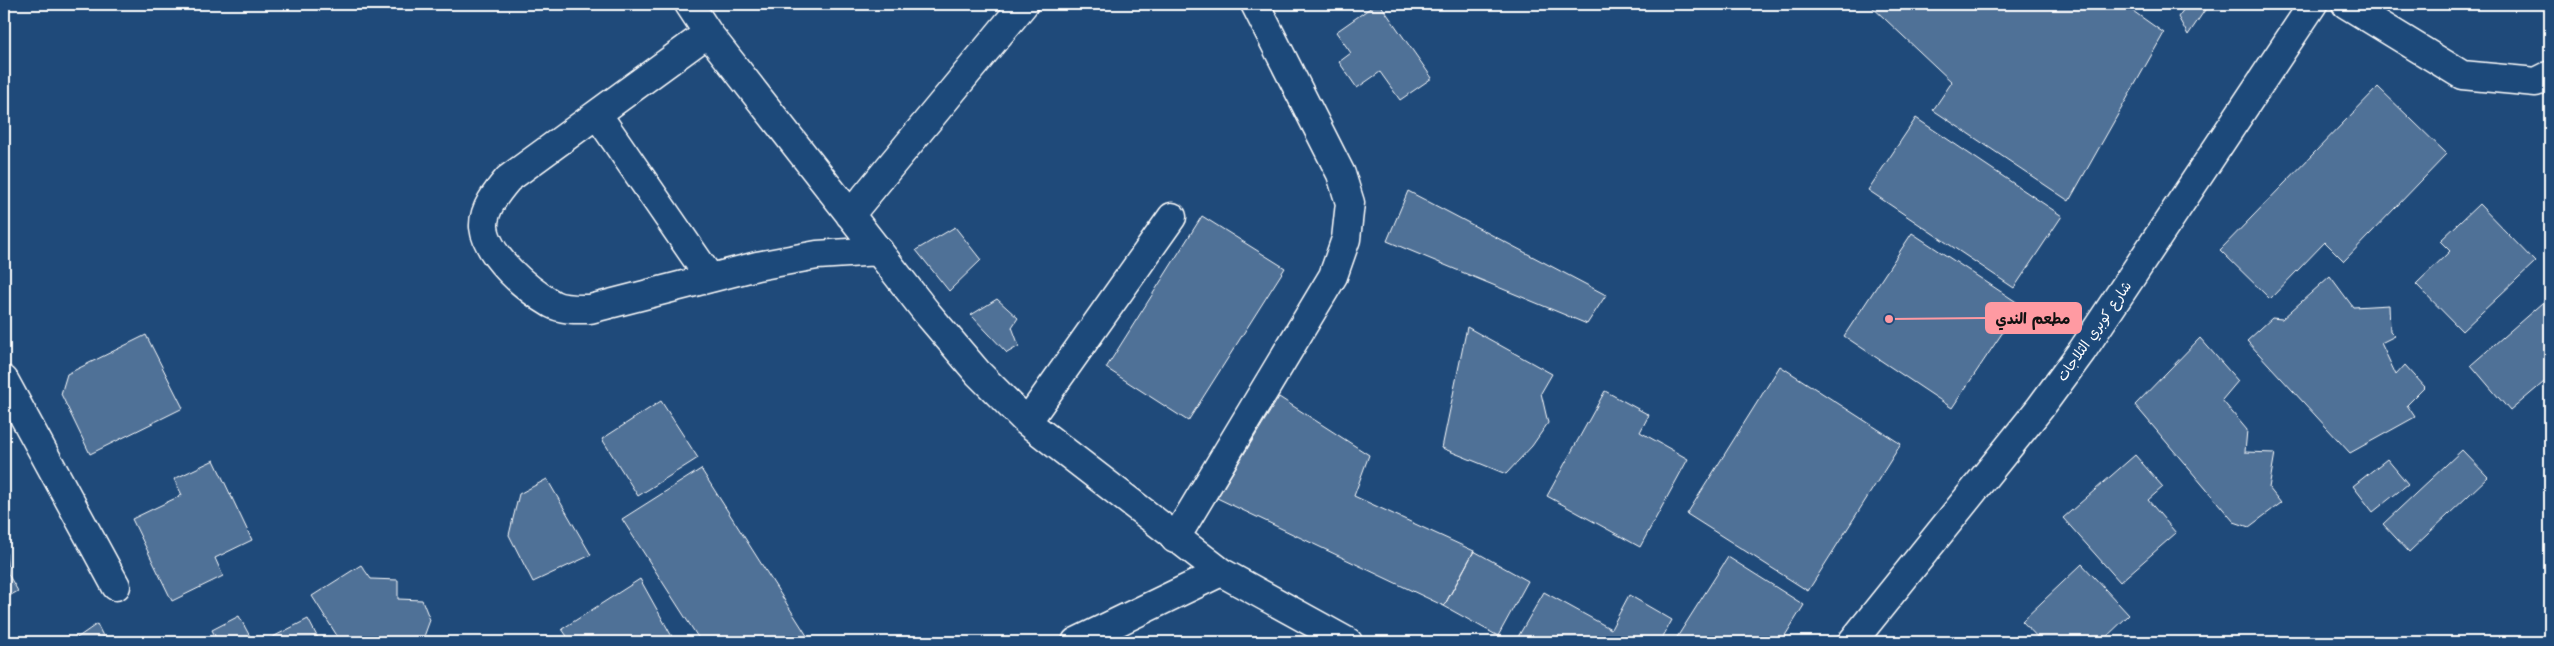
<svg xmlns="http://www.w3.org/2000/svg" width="2554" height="646" font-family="'Playpen Sans','Playpen Sans Arabic',sans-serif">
<rect width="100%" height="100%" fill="#1f4a7a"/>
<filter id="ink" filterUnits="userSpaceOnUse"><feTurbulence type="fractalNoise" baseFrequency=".02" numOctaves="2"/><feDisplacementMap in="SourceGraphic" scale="10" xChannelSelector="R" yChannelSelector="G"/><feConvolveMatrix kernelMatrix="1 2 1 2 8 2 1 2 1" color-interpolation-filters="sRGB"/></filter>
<g filter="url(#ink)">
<path fill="#507197" stroke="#fff" d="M1376 4H1380L1432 78 1400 100 1380 72 1357 88 1339 62 1351 53 1336 32Z
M1869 4H2123L2164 33 2069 201 1933 110 1952 82Z
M2175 4H2209L2188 35 2178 17 2184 9Z
M2378 87 2447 154 2344 261 2325 242 2270 299 2220 250Z
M1916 118 2062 216 2014 288 1868 190Z
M1408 191 1606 295 1587 324 1387 241Z
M2479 204 2535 262 2462 331 2416 284 2450 251 2440 241Z
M1202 216 1285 268 1188 421 1106 368Z
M955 227 981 260 949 291 916 250Z
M1912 233 2021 305 1952 408 1844 336Z
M2330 276 2353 307 2389 305 2390 331 2395 336 2381 343 2396 375 2405 365 2425 387 2407 405 2415 417 2350 453 2247 341 2272 318 2282 319Z
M2550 296V377L2510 411 2471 365Z
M997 299 1018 318 1012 327 1019 346 1007 353 971 315Z
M1467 327 1552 374 1541 393 1548 423 1532 446 1506 474 1442 448Z
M146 335 183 408 90 454 61 394 67 374Z
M2200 338 2238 381 2222 400 2247 430 2245 452 2275 453 2269 488 2281 503 2249 527 2234 522 2135 405Z
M1780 366 1901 444 1808 591 1687 514Z
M1605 391 1649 415 1640 432 1688 459 1640 547 1547 496Z
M1279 397 1369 455 1354 496 1474 551 1444 606 1217 498Z
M661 401 698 458 638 496 602 439Z
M2462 450 2488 477 2409 552 2383 524Z
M2135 455 2163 487 2148 500 2176 533 2120 582 2063 518Z
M2387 459 2408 484 2373 512 2353 486Z
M214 460 252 540 215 558 223 576 172 601 132 519 182 495 174 479Z
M701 469 811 642H701L622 519Z
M547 479 591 555 533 582 509 535 519 494Z
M4 531 8 574 18 591 4 599Z
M1474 551 1528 581 1498 636 1444 606Z
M1728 557 1804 605 1781 642H1674Z
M2082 564 2129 615 2101 642H2042L2022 621Z
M361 565 371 579 398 580V599L422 600 430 620 422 642H341L312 596Z
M640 579 675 642H571L562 629Z
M1544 592 1611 629 1629 595 1672 620 1660 642H1515Z
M239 616 253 642H213L217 640 212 630Z
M308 619 320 642H263Z
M97 624 106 642H71Z"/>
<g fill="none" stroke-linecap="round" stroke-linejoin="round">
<defs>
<path id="minor" d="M689 4 708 33 927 313 978 373 1027 422 1221 572
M2346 4 2462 75 2536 82 2550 75
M708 33 508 179C497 192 483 209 484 227 487 256 528 290 552 304 563 310 578 309 590 309L757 266 817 255 879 251
M597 114 710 278
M850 215 1024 4
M4 380 116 586
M1027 422 1172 217
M1175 539 1333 276 1346 239 1350 203 1341 174 1255 4
M1076 642 1221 572 1348 642"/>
<path id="major" d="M1852 642 2040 408 2082 351 2313 4"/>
</defs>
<use href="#minor" stroke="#fff" stroke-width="31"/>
<use href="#major" stroke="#fff" stroke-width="31"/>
<use href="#minor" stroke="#1f4a7a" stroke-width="28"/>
<use href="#major" stroke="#1f4a7a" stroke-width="28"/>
</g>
</g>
<g text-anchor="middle" stroke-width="5" stroke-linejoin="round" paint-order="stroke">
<g font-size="14" fill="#fff" stroke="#1f4a7a">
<text transform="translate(2094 331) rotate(-55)" y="5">شارع كوبري الثلاجات</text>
</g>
</g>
<path fill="none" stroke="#ff9aa2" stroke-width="2" d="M1889 319L1986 318"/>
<circle fill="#ff9aa2" stroke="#1f4a7a" stroke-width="2" cx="1889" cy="319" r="5"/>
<rect fill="#ff9aa2" stroke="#ff9aa2" stroke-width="2" x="1986" y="303" width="95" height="30" rx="5"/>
<g font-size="15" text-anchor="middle" font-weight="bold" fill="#111">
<text x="2033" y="324">مطعم الندي</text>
</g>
<rect width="2554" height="646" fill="none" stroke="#1f4a7a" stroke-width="20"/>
<rect x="10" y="10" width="2534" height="626" fill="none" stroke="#fff" stroke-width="2" filter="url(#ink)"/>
</svg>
